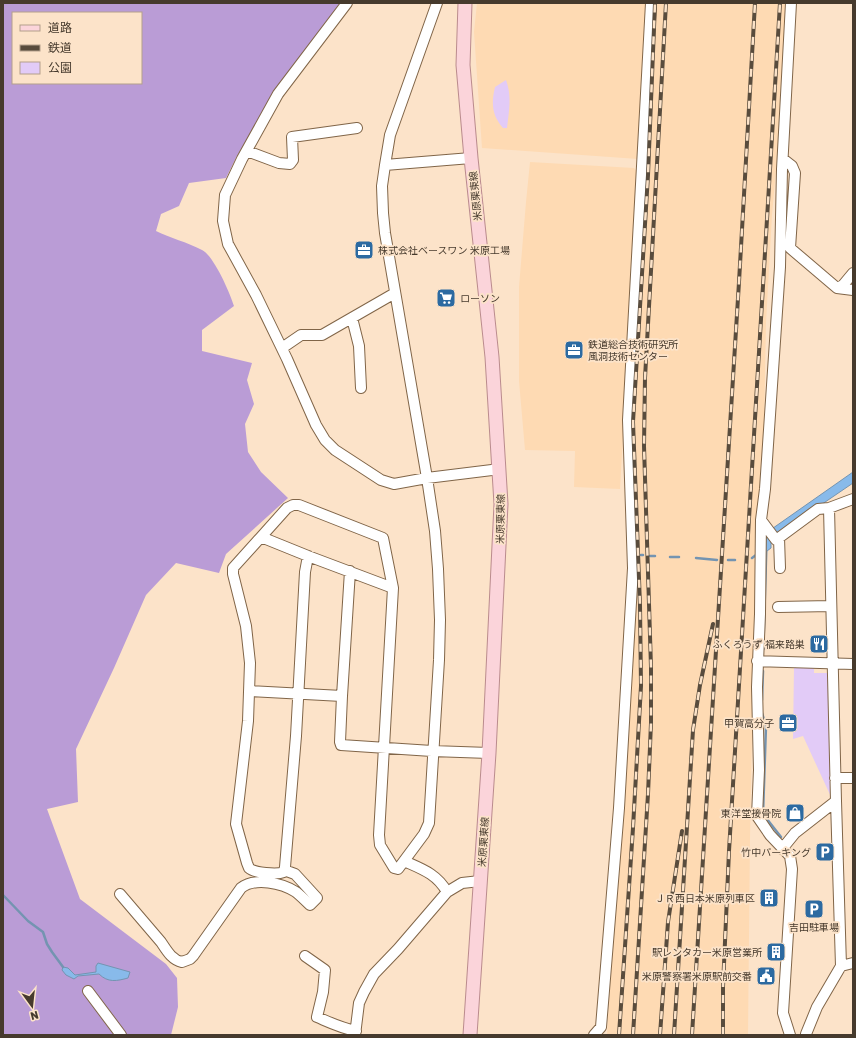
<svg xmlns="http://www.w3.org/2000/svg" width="856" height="1038" font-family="Rubik,'Noto Sans JP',sans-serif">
<rect width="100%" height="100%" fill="#fce3c9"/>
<path fill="#fedab3" d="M477 3H646L638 159 482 148 474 32Z
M654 3H787L782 101 772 215 766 323 764 428 756 532 750 838 748 1035H607L635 567 633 420Z
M530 162 634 168 638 172 620 489 574 487 575 451 525 450 519 381V287L526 202Z"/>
<path fill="#e2cbf7" d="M506 80C512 96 509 111 507 128H503C492 115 491 104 495 87Z
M794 667 814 668V673H828L832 799 803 736 793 739Z"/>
<path fill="#ba9cd6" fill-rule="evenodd" d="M3 3H343L274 94 237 156 226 178 189 183 179 206 161 214 156 231C170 238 187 242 202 250 214 256 230 293 234 306L202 330V351L252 363 247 380 254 404 245 424 248 452 261 472 288 498 226 554 219 573 176 563 146 595 114 668 76 749 78 802 47 809 80 899 166 964 177 978 178 1007 171 1035H3ZM13 13H141V83H13Z"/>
<path fill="#88baea" stroke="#7494b1" d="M853 472V483L771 539V548L767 551 764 650 762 649 766 533Z
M98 963 130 972 128 978C117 981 108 983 99 974L78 976 74 979 66 975 62 970 63 967 68 968 75 975 96 972V966Z"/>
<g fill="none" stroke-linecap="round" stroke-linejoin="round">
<path stroke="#7494b1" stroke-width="2.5" d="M641 555H643
M650 556H655
M670 557H679
M696 558 717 560
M752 558 756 555
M728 560H735
M762 700 763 671
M762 713 766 726 763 814 781 837
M3 895 28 921 43 932 47 944 52 952 63 967"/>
<defs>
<path id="minor" d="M347 3 278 94 242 159 225 195 223 221 228 244 256 295 287 359 316 425 325 440 335 450 381 480 394 484 427 478 500 469
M247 151 279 163 290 164 293 160 292 137 357 128
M783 159 792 166 795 173 790 248 837 288 853 290
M385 165 390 135 437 3
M837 288 843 285 853 273
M352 318 359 346 361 388
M282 348 301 335H322L395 293
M761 520 776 540 818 509 829 508 853 499
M261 537 233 568V574L246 626 250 663 248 721 236 824 247 863 249 868C254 873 277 875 284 872L285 867 296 736 305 572 308 556
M779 538 780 568
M350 571 342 696 340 742 341 745 432 751 489 753
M393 588 308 556 261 537 287 508 293 505H299L383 538 393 588 379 835 380 845 394 868 398 869 424 834 429 823 439 660 440 620 438 569 435 531 427 478 385 233 383 213 382 186 385 165 471 158
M778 607 831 606
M757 661 853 664
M250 691 342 696
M835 778H853
M836 801 841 966
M782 849 795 833 836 801 829 508
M404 861C422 869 437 874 447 892
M120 894 161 942C167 951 172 960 182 962L190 959 193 956 241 888C255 877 282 883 296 892 301 896 306 901 310 905L317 898 295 874 284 870
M305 956 325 970 323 992 317 1017C331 1023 341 1028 356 1031
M88 991 121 1035
M806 1034 817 1007 841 966 853 963
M355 1035 359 1003 364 992 374 974 398 949 447 892 462 883 480 881
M594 1035 601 1027 619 808 633 568 628 420 651 3
M790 1035 783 1013 792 869 790 856 770 835 757 816 759 770 757 687 760 614 761 520 765 489 780 267 782 169 791 3"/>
<path id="major" d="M465 3 463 65 471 158 492 357 501 504 489 753 470 1035"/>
</defs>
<use href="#minor" stroke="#806548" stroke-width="12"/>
<use href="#major" stroke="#ba8b8d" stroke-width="15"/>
<use href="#minor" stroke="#fff" stroke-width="10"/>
<use href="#major" stroke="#fbd4da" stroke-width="13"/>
<defs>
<path id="rail" d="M619 1035 633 828 641 686 640 605 633 422 648 175 655 3
M633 1035 648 794 651 723V667L644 446 645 378 666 3
M660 1035 668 922 682 831
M674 1035 693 730 700 685 713 624
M692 1035 739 282 755 3
M723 1035V987L729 851 780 3"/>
</defs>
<use href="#rail" stroke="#594c3d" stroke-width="4"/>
<use href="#rail" stroke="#fce3c9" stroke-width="2.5" stroke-dasharray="8" stroke-linecap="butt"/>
</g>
<defs>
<symbol id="office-square" viewBox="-11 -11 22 22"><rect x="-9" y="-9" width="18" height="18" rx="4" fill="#2c6aa1" stroke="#fce3c9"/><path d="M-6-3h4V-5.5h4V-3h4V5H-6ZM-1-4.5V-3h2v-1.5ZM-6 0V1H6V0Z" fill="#fff"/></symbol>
<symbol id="supermarket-square" viewBox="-11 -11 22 22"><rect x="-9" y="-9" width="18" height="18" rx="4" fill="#2c6aa1" stroke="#fce3c9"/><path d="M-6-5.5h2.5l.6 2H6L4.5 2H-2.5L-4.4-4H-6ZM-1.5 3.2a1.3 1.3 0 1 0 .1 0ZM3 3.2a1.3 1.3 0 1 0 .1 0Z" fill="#fff"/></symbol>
<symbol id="restaurant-square" viewBox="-11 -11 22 22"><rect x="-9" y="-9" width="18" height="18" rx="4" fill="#2c6aa1" stroke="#fce3c9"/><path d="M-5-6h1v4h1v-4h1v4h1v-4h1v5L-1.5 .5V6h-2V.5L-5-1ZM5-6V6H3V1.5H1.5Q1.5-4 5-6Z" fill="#fff"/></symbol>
<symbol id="shop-square" viewBox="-11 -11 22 22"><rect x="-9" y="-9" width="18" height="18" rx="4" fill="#2c6aa1" stroke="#fce3c9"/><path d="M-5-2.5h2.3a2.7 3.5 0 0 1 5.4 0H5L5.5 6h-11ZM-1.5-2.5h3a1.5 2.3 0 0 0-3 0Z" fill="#fff"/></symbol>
<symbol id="parking-square" viewBox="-11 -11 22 22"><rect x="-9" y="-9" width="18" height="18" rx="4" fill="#2c6aa1" stroke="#fce3c9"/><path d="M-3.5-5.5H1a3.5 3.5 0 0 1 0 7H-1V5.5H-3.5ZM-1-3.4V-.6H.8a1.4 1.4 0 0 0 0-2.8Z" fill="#fff"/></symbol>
<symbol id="building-square" viewBox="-11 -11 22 22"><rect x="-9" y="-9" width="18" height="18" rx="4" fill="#2c6aa1" stroke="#fce3c9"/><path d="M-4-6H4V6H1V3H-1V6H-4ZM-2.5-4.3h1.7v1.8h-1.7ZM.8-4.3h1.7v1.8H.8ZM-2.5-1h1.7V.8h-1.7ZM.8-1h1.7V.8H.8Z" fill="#fff"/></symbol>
<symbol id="civic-square" viewBox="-11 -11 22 22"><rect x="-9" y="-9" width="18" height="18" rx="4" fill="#2c6aa1" stroke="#fce3c9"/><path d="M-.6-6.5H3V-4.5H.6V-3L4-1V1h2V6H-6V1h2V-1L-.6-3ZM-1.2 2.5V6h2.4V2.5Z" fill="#fff"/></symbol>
</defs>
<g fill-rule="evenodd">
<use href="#office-square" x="353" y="239" width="22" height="22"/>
<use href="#supermarket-square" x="435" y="287" width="22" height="22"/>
<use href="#office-square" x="563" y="339" width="22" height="22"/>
<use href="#restaurant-square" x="808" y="633" width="22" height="22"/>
<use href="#office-square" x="777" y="712" width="22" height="22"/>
<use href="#shop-square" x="784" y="802" width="22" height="22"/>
<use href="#parking-square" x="814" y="841" width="22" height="22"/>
<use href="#building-square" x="758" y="887" width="22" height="22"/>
<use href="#parking-square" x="803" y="898" width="22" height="22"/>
<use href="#building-square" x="765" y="941" width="22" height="22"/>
<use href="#civic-square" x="755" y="965" width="22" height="22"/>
</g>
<g text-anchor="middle" stroke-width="3.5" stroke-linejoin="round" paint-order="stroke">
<g font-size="10" fill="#463a2d" stroke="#fce3c9">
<text transform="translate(475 196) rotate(-96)" y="4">米原栗東線</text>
<text transform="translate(500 519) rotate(-89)" y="4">米原栗東線</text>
<text transform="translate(483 842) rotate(-86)" y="4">米原栗東線</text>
</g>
<g font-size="10" fill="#463a2d" stroke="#fce3c9" text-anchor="end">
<text x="378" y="254" text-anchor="start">株式会社ベースワン 米原工場</text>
<text x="460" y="302" text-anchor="start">ローソン</text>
<text x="588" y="348" text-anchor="start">鉄道総合技術研究所<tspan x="588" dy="12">風洞技術センター</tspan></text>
<text x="805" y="648">ふくろうず 福来路巣</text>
<text x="774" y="727">甲賀高分子</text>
<text x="781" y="817">東洋堂接骨院</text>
<text x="811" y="856">竹中パーキング</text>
<text x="755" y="902">ＪＲ西日本米原列車区</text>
<text x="814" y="931" text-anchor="middle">吉田駐車場</text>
<text x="762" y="956">駅レンタカー米原営業所</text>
<text x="752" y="980">米原警察署米原駅前交番</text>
</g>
</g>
<rect width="856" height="1038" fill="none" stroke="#463a2d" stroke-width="8"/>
<rect x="12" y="12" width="130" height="72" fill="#fce3c9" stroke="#b39f8b"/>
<rect x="20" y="25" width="20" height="6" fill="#fbd4da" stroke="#b39f8b"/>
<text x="48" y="32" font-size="12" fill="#463a2d">道路</text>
<rect x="20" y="45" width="20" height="6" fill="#594c3d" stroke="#b39f8b"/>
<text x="48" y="52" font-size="12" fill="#463a2d">鉄道</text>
<rect x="20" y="62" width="20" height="12" fill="#e2cbf7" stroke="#b39f8b"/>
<text x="48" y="72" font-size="12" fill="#463a2d">公園</text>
<g transform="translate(32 1006) rotate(165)" stroke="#fce3c9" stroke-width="3" paint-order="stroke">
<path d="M0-3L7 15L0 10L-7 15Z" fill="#463a2d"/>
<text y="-6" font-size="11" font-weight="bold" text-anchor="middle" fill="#463a2d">N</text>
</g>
</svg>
